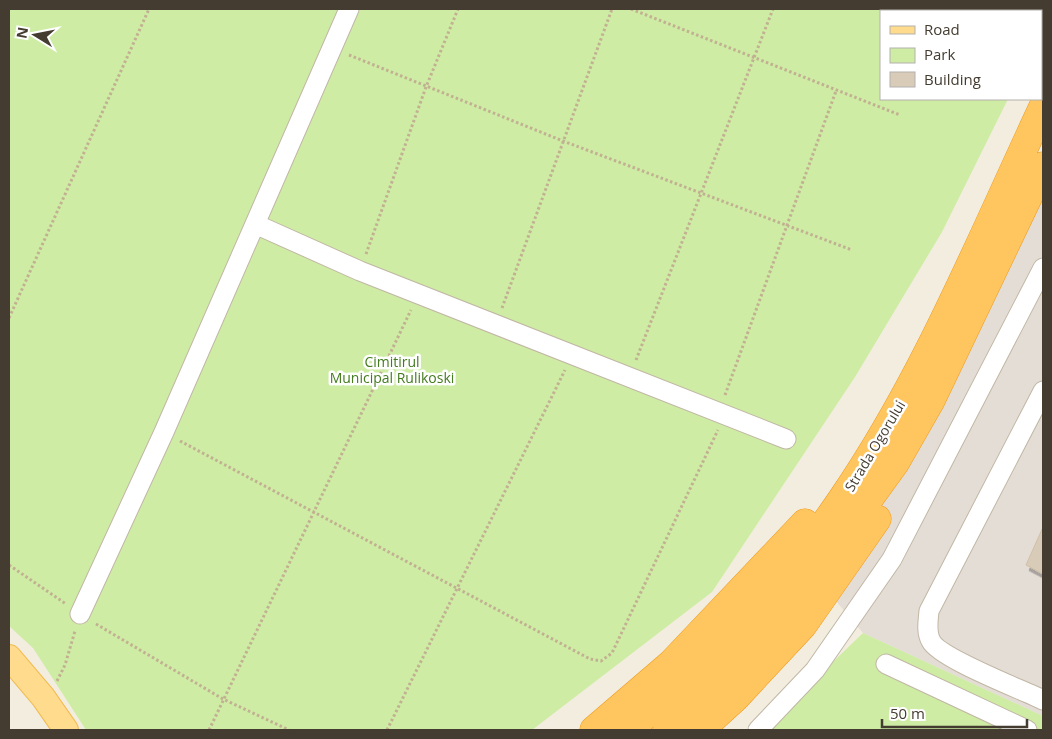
<svg xmlns="http://www.w3.org/2000/svg" width="1052" height="739" font-family="'Open Sans',sans-serif">
<defs>
<filter id="shadow"><feDropShadow dx="3" dy="5.5" stdDeviation="0" flood-color="#0004"/></filter>
</defs>
<rect width="100%" height="100%" fill="#f3ede0"/>
<path fill="#e4ddd6" d="M1043 173V716L863 633 830 594 881 507Z"/>
<path fill="#ceeca4" d="M9 9H1043V27L1041 32V11H881V99H1008L942 232 855 377 712 592 532 730H86L33 648 9 626Z
M863 633 1043 716V730H762Z"/>
<path fill="#d8cbb8" stroke="#d1c0a7" filter="url(#shadow)" d="M1043 527V574L1026 565Z"/>
<g fill="none" stroke-linecap="round" stroke-linejoin="round">
<defs>
<path id="minor" d="M947 9 953 11
M255 224 360 271 786 439
M1043 391 929 611C928 622 926 632 931 641 939 658 1023 690 1043 700
M80 614 164 432 349 9
M886 664 1027 730
M758 730 815 670 892 559 1043 268"/>
<path id="major" d="M9 657 43 697 66 730"/>
<path id="highway" d="M594 730 672 663 805 523
M628 730C709 663 783 586 842 499 925 378 981 239 1043 107
M667 730 734 666 805 587 895 463 931 400 1043 166
M700 730 735 698 803 625 877 519"/>
</defs>
<use href="#minor" stroke="#c1b7a5" stroke-width="21"/>
<use href="#major" stroke="#f0bc51" stroke-width="26"/>
<use href="#highway" stroke="#ee9c1f" stroke-width="29"/>
<path stroke="#c2b092" stroke-width="3" stroke-dasharray="2.5 2.5" stroke-linecap="butt" d="M631 9 900 115
M349 55 563 141 852 250
M366 254 426 87 458 9
M502 308 612 9
M9 318 149 9
M636 360 773 9
M725 395 836 91
M180 441 590 659 601 661 612 653 718 430
M9 565 66 604
M96 624 223 699 289 730
M57 681 65 665 75 631
M209 730 411 310
M387 730 565 370"/>
<use href="#minor" stroke="#fff" stroke-width="19"/>
<use href="#major" stroke="#ffdb8d" stroke-width="24"/>
<use href="#highway" stroke="#ffc55f" stroke-width="28"/>
</g>
<g text-anchor="middle" stroke-width="5" stroke-linejoin="round" paint-order="stroke">
<g font-size="14" fill="#447b1f" stroke="#fff">
<text x="392" y="367">Cimitirul<tspan x="392" dy="16">Municipal Rulikoski</tspan></text>
</g>
<g font-size="14" fill="#443c31" stroke="#fff">
<text transform="translate(875 446) rotate(-59)" y="5">Strada Ogorului</text>
</g>
</g>
<rect width="1052" height="739" fill="none" stroke="#443c31" stroke-width="20"/>
<rect x="880" y="10" width="162" height="90" fill="#ffffff" stroke="#b4b1ad"/>
<rect x="890" y="26" width="25" height="8" fill="#ffdb8d" stroke="#b4b1ad"/>
<text x="924" y="35" font-size="15" fill="#443c31">Road</text>
<rect x="890" y="48" width="25" height="15" fill="#ceeca4" stroke="#b4b1ad"/>
<text x="924" y="60" font-size="15" fill="#443c31">Park</text>
<rect x="890" y="72" width="25" height="15" fill="#d8cbb8" stroke="#b4b1ad"/>
<text x="924" y="85" font-size="15" fill="#443c31">Building</text>
<g transform="translate(35 35) rotate(280)" stroke="#ffffff" stroke-width="4" paint-order="stroke">
<path d="M0-4L9 19L0 12L-9 19Z" fill="#443c31"/>
<text y="-8" font-size="14" font-weight="bold" text-anchor="middle" fill="#443c31">N</text>
</g>
<path d="M882 719v8h145v-8" fill="none" stroke="#443c31" stroke-width="2.5"/>
<text x="890" y="719" font-size="15" fill="#443c31" stroke="#ffffff" stroke-width="4" paint-order="stroke">50 m</text>
</svg>
